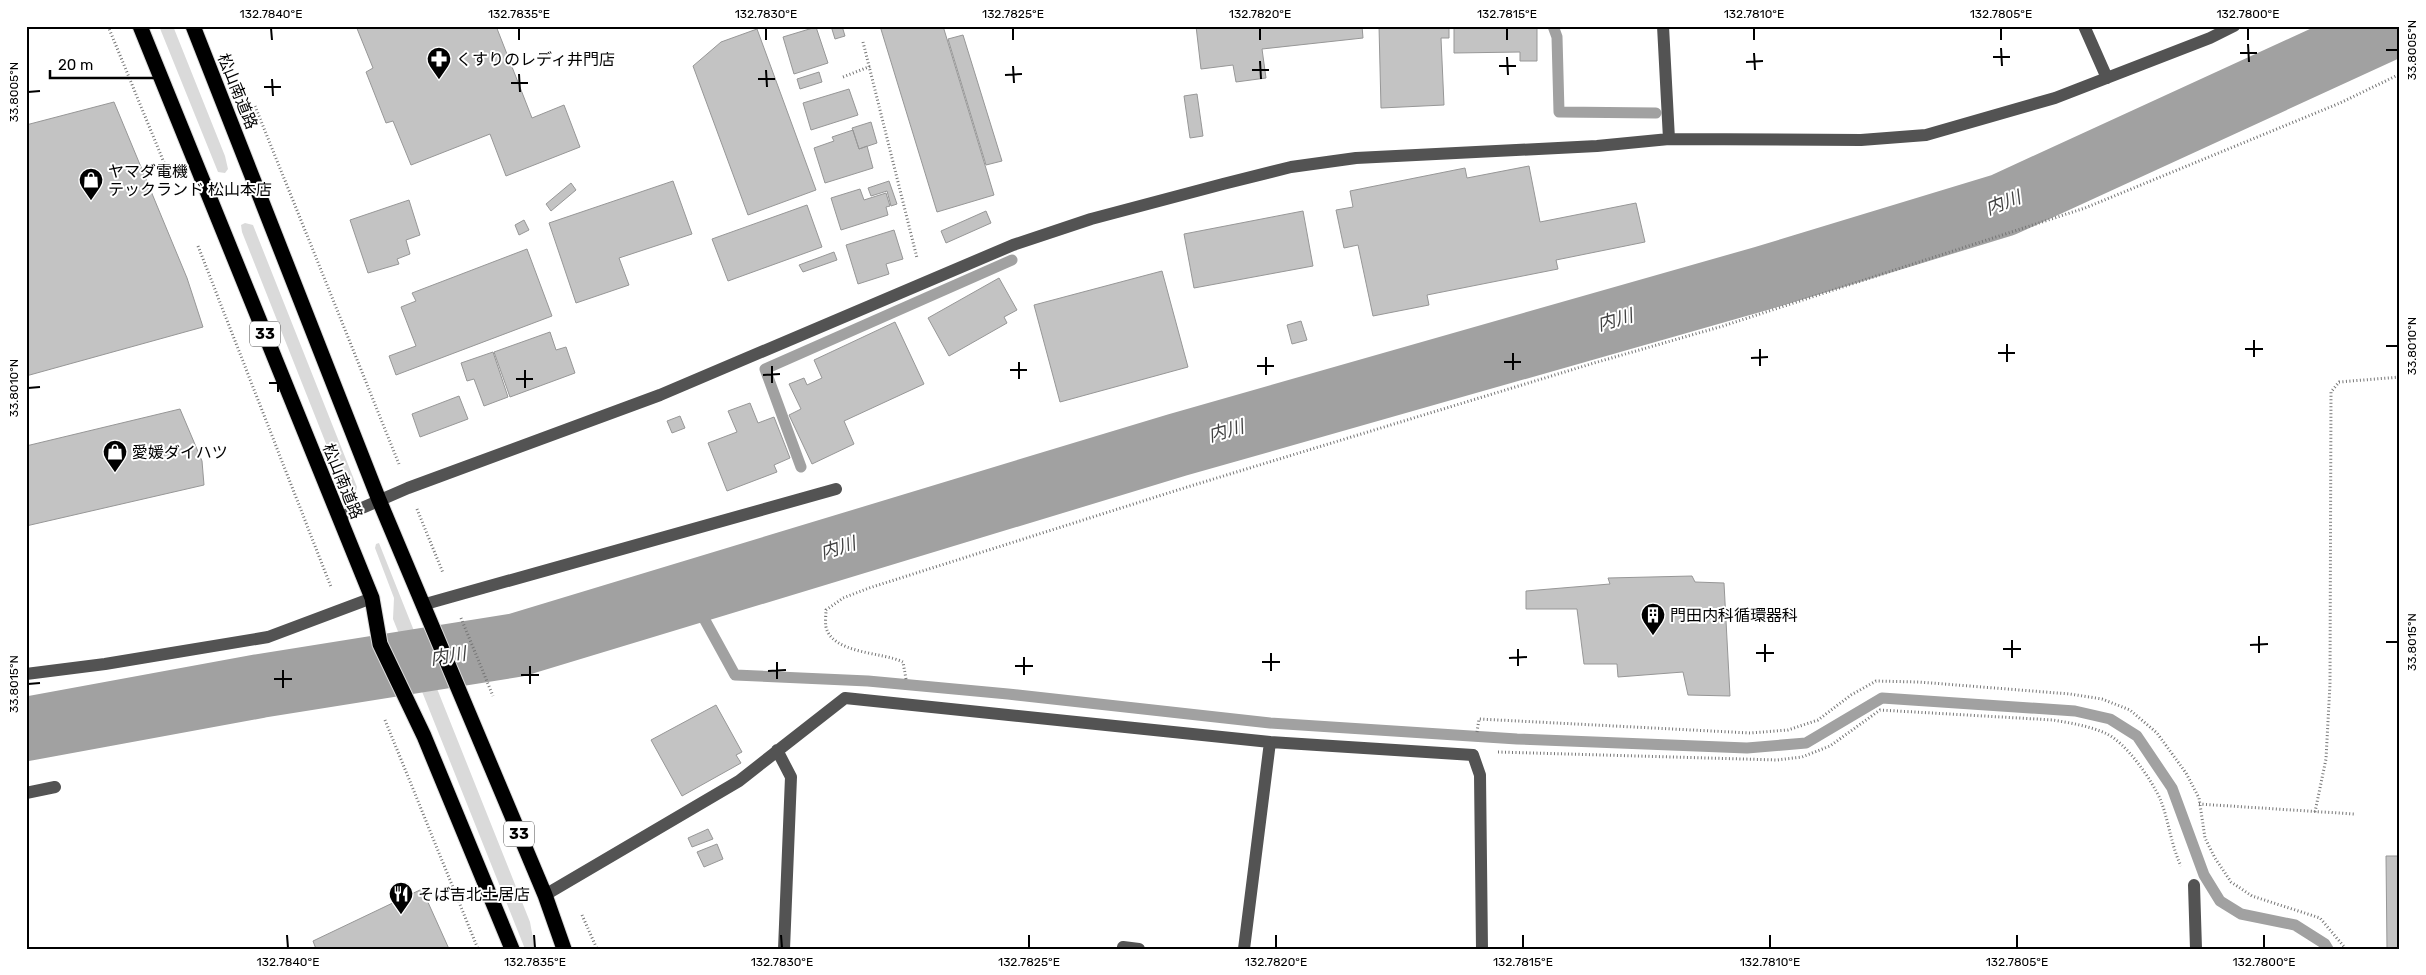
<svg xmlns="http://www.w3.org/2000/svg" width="2426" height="975" font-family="Rubik,'Noto Sans JP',sans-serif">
<rect width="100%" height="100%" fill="#fff"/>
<path fill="#dadada" d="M159 26H173L225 156 228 169 225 173 218 172Z
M245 223 253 225 357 487 356 491 346 494 242 232 241 225Z
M379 543 530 922 535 949H525L393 619 394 598 375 548 376 544Z"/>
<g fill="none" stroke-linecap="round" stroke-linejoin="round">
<path stroke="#a1a1a1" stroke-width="11" d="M1553 26 1557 37 1559 112 1656 113
M801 467 765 369 1012 260
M690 593 735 675 868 681 1008 694 1270 723 1517 739 1747 748 1806 743 1882 698 2075 711 2110 719 2137 736 2172 788 2204 875 2220 901 2241 914 2295 925 2325 944 2328 949"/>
<path stroke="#a1a1a1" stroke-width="64" d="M26 729 260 686 517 645 1177 445 1763 278 2003 205 2393 26"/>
</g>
<path fill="#c3c3c3" stroke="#979797" d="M356 26H496L532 118 564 105 580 147 506 176 490 134 411 165 393 121 386 123 366 72 373 68Z
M831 26H842L845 36 835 39Z
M880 26H943L994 195 937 212Z
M1196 26H1362L1363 38 1262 49 1266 78 1236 82 1233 65 1201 69Z
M1379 26H1449V38H1441L1444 105 1381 108Z
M1454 26H1537V61H1520V52L1454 53Z
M816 27 828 63 794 74 783 37Z
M757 29 816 190 748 215 693 66 721 42Z
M963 35 1002 161 986 165 948 39Z
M819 72 822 82 800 89 797 79Z
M849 89 858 115 811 130 803 103Z
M1197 94 1203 136 1190 138 1184 96Z
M114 102 187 278 203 327 26 376V125Z
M871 122 877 143 859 149 852 128Z
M853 130 859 149 867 146 873 168 825 183 814 148 834 141 832 137Z
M1529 166 1540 222 1636 203 1645 242 1556 260 1558 269 1427 295 1429 305 1373 316 1358 245 1344 248 1336 210 1353 207 1350 191 1465 168 1467 178Z
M673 181 692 234 619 258 629 285 576 303 549 223Z
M889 181 897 204 891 206 887 191 871 196 868 188Z
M571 183 576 190 551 211 546 204Z
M860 189 864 200 886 193 890 206 886 207 888 215 841 230 831 198Z
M409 200 420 235 406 240 410 254 397 259 399 264 368 273 350 220Z
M807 205 822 247 728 281 712 239Z
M986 211 991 223 946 243 941 231Z
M1303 211 1313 266 1194 288 1184 234Z
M524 220 529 230 519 235 515 225Z
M894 230 903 259 886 264 889 274 858 284 846 245Z
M527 249 552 316 396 375 389 356 416 346 401 307 416 301 412 293Z
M834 252 837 260 803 272 799 265Z
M1162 271 1188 367 1060 402 1034 305Z
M999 278 1017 310 1004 317 1007 323 949 356 928 318Z
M1301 321 1307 340 1292 344 1287 325Z
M895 322 924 384 844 421 854 444 812 464 789 415 801 409 789 384 804 378 807 385 822 378 814 360Z
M550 332 556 350 566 347 575 373 510 397 494 352Z
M493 352 508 397 484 406 474 379 467 381 461 363Z
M459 396 468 419 420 437 412 414Z
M750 403 758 423 774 417 790 458 774 465 777 472 727 491 708 443 737 432 728 411Z
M180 409 202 461 204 485 26 526V446Z
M680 416 685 428 672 433 667 421Z
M1692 576 1695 582 1724 583 1730 696 1688 695 1683 672 1618 677 1617 664H1584L1577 609H1526V591L1610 584 1608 578Z
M716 705 742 752 736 755 741 763 682 796 651 740Z
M708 829 713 839 692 847 688 838Z
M717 844 723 859 704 867 697 852Z
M2386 856H2400V949H2387Z
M422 889 449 949H316L313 941Z"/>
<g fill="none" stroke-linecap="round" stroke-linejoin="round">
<defs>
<path id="highway" d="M140 26 372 598 380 644 424 736 512 949
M193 26 379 500 545 895 564 949"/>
</defs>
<use href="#highway" stroke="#dbdbdb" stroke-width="17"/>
<path stroke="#757575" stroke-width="3" stroke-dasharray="1 2.5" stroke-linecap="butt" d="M108 26 167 170
M863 42 917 258
M843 77 871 66
M255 106 399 464
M198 246 331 587
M417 509 443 573
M461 618 493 696
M906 679 903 662C883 652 832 654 826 627 825 622 826 615 826 610L843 598 869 588 1184 488 1594 363 1723 326 2085 208 2340 103 2400 74
M385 720 478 949
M1477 732 1479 719 1750 733 1788 730 1818 720 1851 695 1876 681 1919 682 2070 694 2102 699 2130 710 2157 733 2186 773 2199 798 2205 838 2215 858 2231 882 2252 896 2320 918 2346 949
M1498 752 1777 760 1802 757 1830 746 1880 710 2053 720C2071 723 2089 726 2105 733 2126 742 2152 780 2161 801 2169 822 2171 845 2181 866
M2199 804 2354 814
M2315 812 2326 759 2330 684 2331 392 2339 382 2400 377
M582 915 597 949"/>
<path stroke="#535353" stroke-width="12" d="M1663 26 1669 139
M2084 26 2107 78
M339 518 408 488 660 395 1013 245 1091 219 1223 184 1291 167 1356 158 1597 146 1669 139 1861 140 1926 135 2055 98 2210 38 2234 26
M422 605 836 489
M26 674 105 664 268 637 372 598
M777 750 791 777 784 949
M26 793 55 787
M2194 885 2196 949
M545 895 739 781 845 698 1270 742 1473 755 1480 775 1482 949
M1123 947 1139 949
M1244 949 1270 742"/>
<use href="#highway" stroke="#000" stroke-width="15"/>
</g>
<path fill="none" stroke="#000" stroke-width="2" d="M271 28 272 40M519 28V40M766 28V40M1013 28V40M1260 28V40M1507 28V40M1754 28V40M2001 28V40M2248 28V40M2248 44 2249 62M2001 48 2002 66M2386 50H2398M1754 53 1755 70M2240 53H2257M1507 57 1508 75M1993 57H2010M1260 61 1261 79M1746 62 1763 61M1013 66 1014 83M1499 66H1516M766 70 767 87M1252 70H1269M519 74 520 92M1005 75 1022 74M272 79 273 96M758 79H775M511 83H528M264 87H281M28 92 40 91M2254 340V357M2007 344V362M2386 346H2398M1760 349V366M2245 349H2263M1513 353V370M1998 353H2015M1266 357V375M1751 358 1768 357M1019 362V379M1504 362H1521M772 366V383M1257 366H1274M525 370V388M1010 370H1027M278 374V392M763 375 780 374M516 379H533M269 383H286M28 388 40 387M2259 636V653M2012 640V658M2386 642H2398M1765 644V662M2250 645 2268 644M1518 649V666M2003 649H2021M1271 653V671M1756 653H1774M1024 657V675M1509 658 1527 657M777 662V679M1262 662H1280M530 666V684M1015 666H1033M283 670V688M768 671 786 670M521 675H539M274 679H292M28 684 40 683M287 935 288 948M534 935 535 948M781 935 782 948M1029 935V948M1276 935V948M1523 935V948M1770 935V948M2017 935V948M2264 935V948"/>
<defs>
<symbol id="pharmacy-pin" viewBox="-11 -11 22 30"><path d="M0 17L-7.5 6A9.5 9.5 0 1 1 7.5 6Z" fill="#000" stroke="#fff"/><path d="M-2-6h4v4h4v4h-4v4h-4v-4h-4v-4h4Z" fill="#fff"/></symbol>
<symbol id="shop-pin" viewBox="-11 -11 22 30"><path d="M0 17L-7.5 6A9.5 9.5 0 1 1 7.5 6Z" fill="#000" stroke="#fff"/><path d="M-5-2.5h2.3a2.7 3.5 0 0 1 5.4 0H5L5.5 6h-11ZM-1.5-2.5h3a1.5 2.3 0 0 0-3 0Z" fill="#fff"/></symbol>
<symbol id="building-pin" viewBox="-11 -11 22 30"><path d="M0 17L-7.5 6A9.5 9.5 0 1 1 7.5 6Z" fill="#000" stroke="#fff"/><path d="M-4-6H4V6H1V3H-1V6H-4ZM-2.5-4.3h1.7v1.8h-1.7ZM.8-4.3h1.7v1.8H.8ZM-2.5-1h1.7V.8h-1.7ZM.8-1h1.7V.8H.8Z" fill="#fff"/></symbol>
<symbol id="restaurant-pin" viewBox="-11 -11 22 30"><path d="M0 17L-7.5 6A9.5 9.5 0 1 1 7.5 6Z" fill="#000" stroke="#fff"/><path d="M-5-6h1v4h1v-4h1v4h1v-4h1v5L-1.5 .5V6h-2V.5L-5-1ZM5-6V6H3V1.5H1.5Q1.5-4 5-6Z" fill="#fff"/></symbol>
</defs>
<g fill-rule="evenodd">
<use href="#pharmacy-pin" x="425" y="45" width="28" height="38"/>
<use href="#shop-pin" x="77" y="166" width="28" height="38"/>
<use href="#shop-pin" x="101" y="438" width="28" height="38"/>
<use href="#building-pin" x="1639" y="601" width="28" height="38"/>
<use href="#restaurant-pin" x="387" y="880" width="28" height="38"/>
</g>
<g text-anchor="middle" stroke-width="4" stroke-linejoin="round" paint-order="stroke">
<g fill="#fff" stroke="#4c4c4c" stroke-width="1">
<rect x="250" y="321.5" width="30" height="25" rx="4"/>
<rect x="504" y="821.5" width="30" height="25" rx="4"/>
</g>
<g font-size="15" font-weight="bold" fill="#000">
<text x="265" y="339">33</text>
<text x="519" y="839">33</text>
</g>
<g font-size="16" fill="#000" stroke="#fff" text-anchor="start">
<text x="456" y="65">くすりのレディ井門店</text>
<text x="108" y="177">ヤマダ電機<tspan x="108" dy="18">テックランド 松山本店</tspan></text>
<text x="132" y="458">愛媛ダイハツ</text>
<text x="1670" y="621">門田内科循環器科</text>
<text x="418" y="900">そば吉北土居店</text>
</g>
<g font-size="16" fill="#000" stroke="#fff">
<text transform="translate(238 91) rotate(68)" y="6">松山南道路</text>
<text transform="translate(343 481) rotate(68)" y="6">松山南道路</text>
</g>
<g font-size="18" font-style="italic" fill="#424242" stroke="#fff">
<text transform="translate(2003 203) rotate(-21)" y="6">内川</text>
<text transform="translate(1615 320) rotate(-16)" y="6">内川</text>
<text transform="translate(1226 431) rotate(-16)" y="6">内川</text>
<text transform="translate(838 548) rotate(-17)" y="6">内川</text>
<text transform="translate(448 656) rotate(-9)" y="6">内川</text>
</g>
</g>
<rect width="2426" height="975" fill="none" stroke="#ffffff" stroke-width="55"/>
<path d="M50 70v8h106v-8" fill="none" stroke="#000000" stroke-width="2.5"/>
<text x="58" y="70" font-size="15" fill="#000000" stroke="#ffffff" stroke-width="4" paint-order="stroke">20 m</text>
<rect x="28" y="28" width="2370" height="920" fill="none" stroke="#000" stroke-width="2"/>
<g font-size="12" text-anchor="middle" fill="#000">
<text x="271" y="18">132.7840°E</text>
<text x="519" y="18">132.7835°E</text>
<text x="766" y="18">132.7830°E</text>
<text x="1013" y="18">132.7825°E</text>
<text x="1260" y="18">132.7820°E</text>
<text x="1507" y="18">132.7815°E</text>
<text x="1754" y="18">132.7810°E</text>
<text x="2001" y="18">132.7805°E</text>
<text x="2248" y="18">132.7800°E</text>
<text transform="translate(2412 50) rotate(-90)" y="4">33.8005°N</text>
<text transform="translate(14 92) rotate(-90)" y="4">33.8005°N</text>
<text transform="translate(2412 346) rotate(-90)" y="4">33.8010°N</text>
<text transform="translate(14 388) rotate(-90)" y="4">33.8010°N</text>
<text transform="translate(2412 642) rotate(-90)" y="4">33.8015°N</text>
<text transform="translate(14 684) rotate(-90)" y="4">33.8015°N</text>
<text x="288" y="966">132.7840°E</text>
<text x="535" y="966">132.7835°E</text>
<text x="782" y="966">132.7830°E</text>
<text x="1029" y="966">132.7825°E</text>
<text x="1276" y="966">132.7820°E</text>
<text x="1523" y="966">132.7815°E</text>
<text x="1770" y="966">132.7810°E</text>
<text x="2017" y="966">132.7805°E</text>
<text x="2264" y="966">132.7800°E</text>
</g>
</svg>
